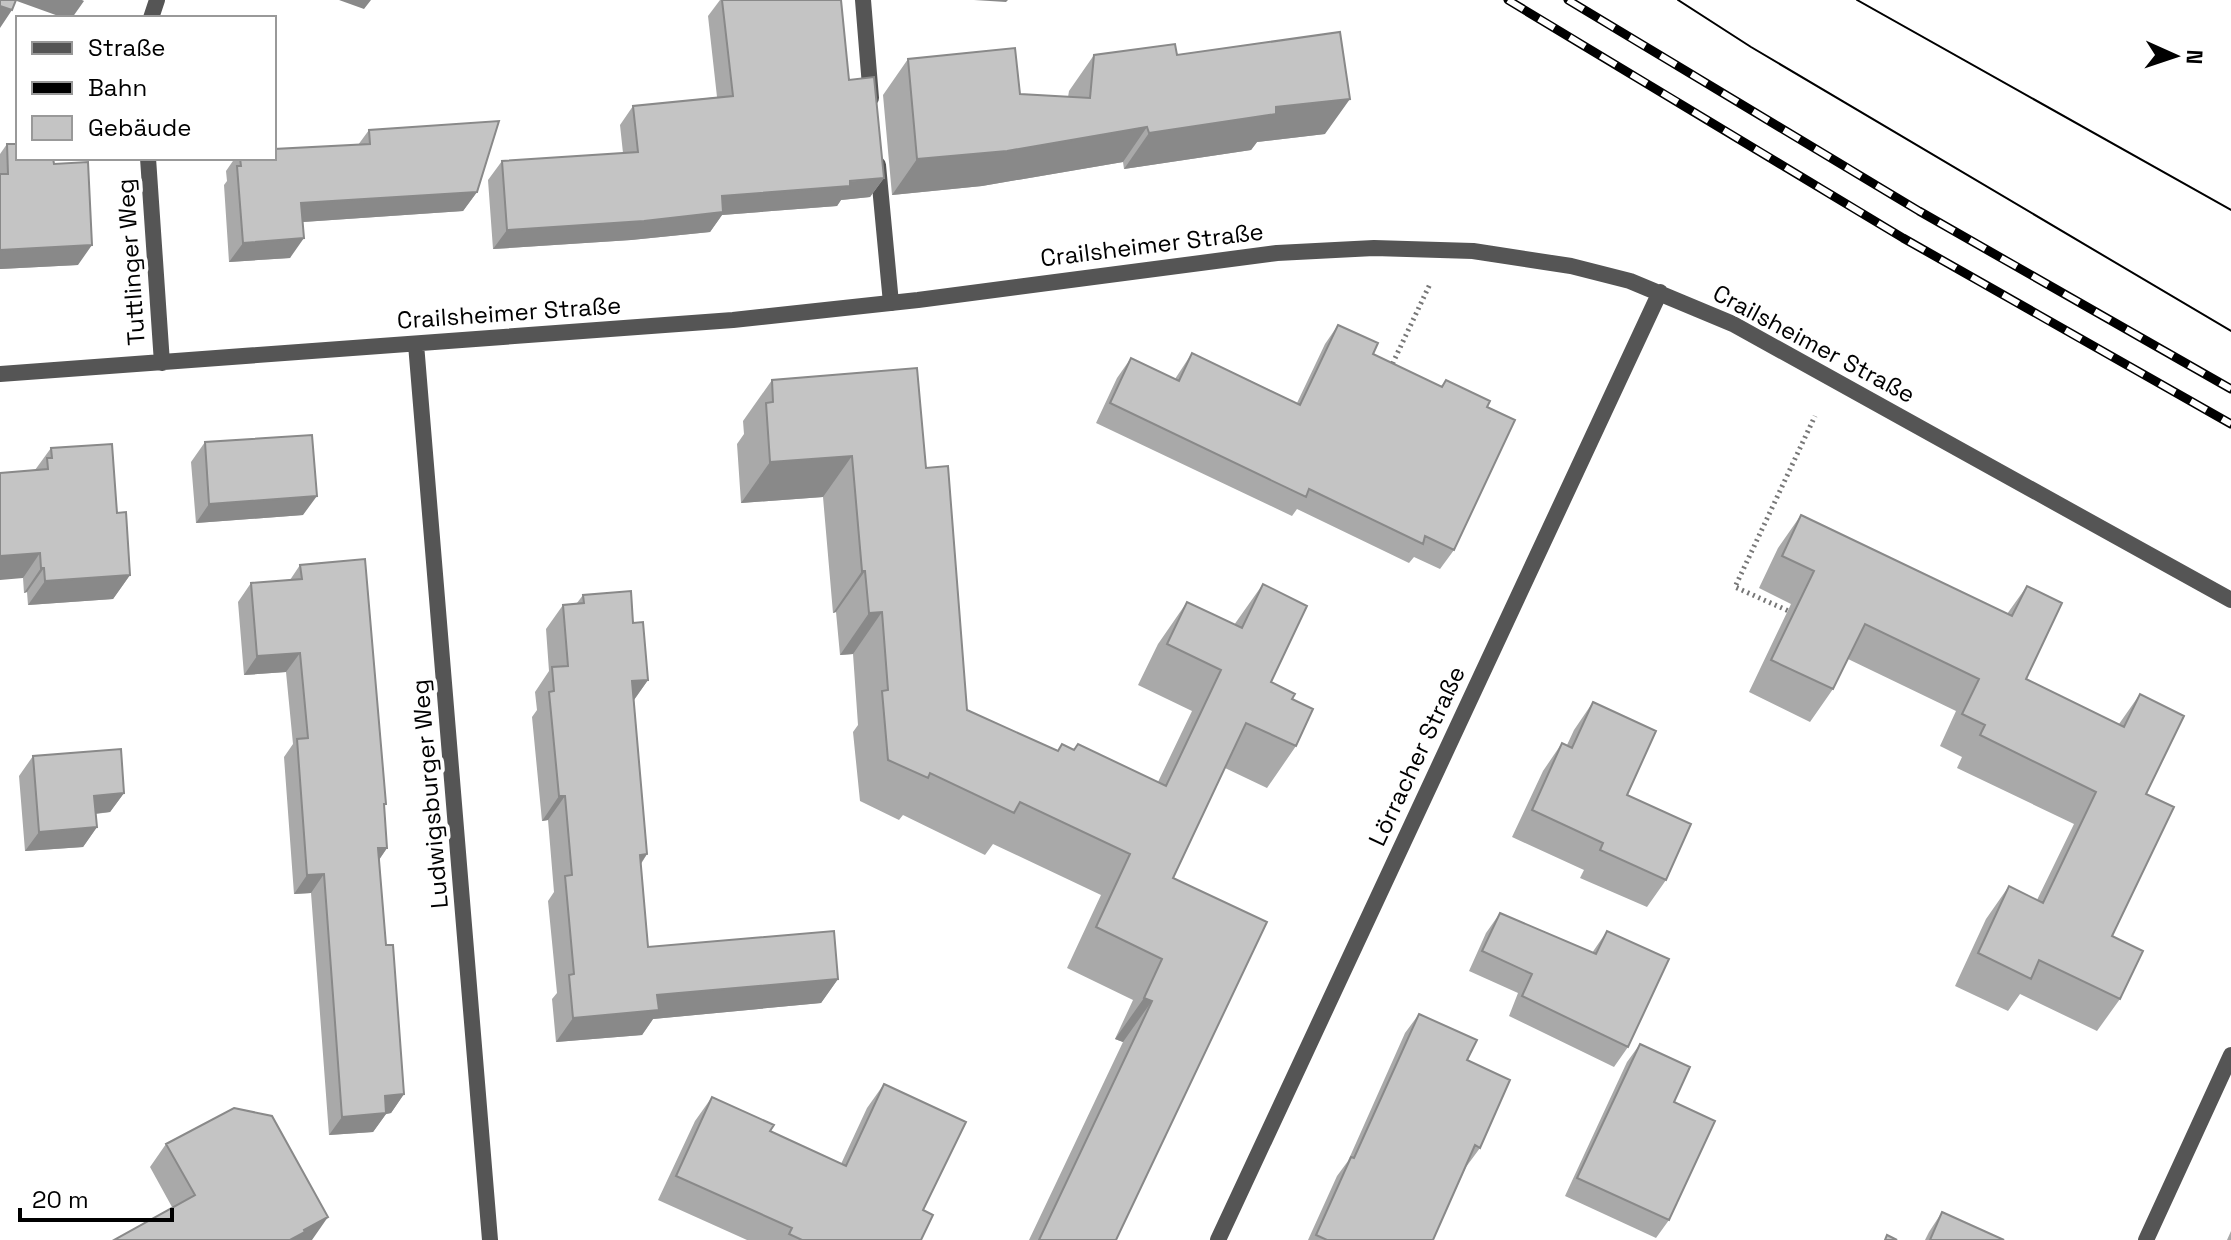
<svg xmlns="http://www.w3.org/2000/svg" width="2231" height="1240" font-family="'Space Grotesk',sans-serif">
<rect width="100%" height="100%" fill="#fff"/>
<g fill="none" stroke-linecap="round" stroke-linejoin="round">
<path stroke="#777" stroke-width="5" stroke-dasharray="2 4" stroke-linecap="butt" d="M1390 369 1430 284
M1793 613 1735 587 1815 416"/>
<path stroke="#555" stroke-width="16" d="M863 0 871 98
M878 165 891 303"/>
<path stroke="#555" stroke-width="16" d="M151 18 157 0
M148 158 162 363
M416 344 490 1240
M0 374 733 320 918 300 1277 253 1374 248 1473 251 1571 266 1630 281 1733 324 2231 600
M1218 1240 1660 292
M2146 1240 2231 1055"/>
<path stroke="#000" stroke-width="2" d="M1678 0 1751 47 2231 331
M1857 0 2231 210"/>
<defs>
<path id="rail" d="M1508 0 1903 238 2231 424
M1568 0 1919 211 2231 389"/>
</defs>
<use href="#rail" stroke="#000" stroke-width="9"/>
<use href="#rail" stroke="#fff" stroke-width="6" stroke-dasharray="18" stroke-linecap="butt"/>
</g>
<path fill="#a9a9a9" d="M720 0H841L849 80 884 178 870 197 841 200 837 206 722 215 710 232 631 240 493 249 488 180 502 161 623 153 620 125 633 106 717 97 708 16Z
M1094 55H1177L1325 134 1257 142 1251 150 1124 169 1123 162 982 186 892 195 883 95 908 59 1020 94 1068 97 1069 91Z
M369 130 477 192 463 211 303 222 290 258 229 262 224 185 227 181 226 171 235 158H274L358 145Z
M7 144 54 164 78 265 0 269V154Z
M1338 325 1373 354 1441 387 1446 380 1487 407 1454 550 1440 569 1414 557 1409 563 1297 509 1292 516 1096 423 1117 378 1131 358 1175 379 1192 353 1297 403 1325 344Z
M772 380 926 468 967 710 1058 751 1062 744 1074 750 1078 744 1158 782 1192 711 1138 685 1158 644 1187 602 1234 625 1263 584 1271 682 1292 699 1296 746 1267 788 1225 768 1173 878 1267 922 1116 1240H1029L1123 1042 1115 1039 1133 1000 1067 968 1101 895 993 844 985 855 903 815 899 820 860 801 853 732 858 725 853 654 840 655 836 612 833 613 823 497 741 503 737 444 744 434 743 421Z
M205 442 303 515 196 523 191 462Z
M51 448 117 513 130 575 113 599 28 605 27 592 24 593 23 578 35 470Z
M1801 515 2007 614 2027 586 2026 679 2119 724 2140 694 2146 794 2112 936 2120 999 2097 1031 2020 994 2008 1011 1955 986 1986 919 2009 886 2037 900 2074 824 1957 768 1962 757 1940 746 1956 711 1848 659 1833 689 1810 722 1749 692 1791 604 1759 588 1778 548Z
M300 565 386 804 384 807 387 848 379 860 386 945 404 1094 391 1113 386 1114 373 1132 329 1135 311 893 294 894 284 757 293 744 286 672 244 675 238 602 251 583 290 580Z
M583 595 633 623 648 680 634 700 647 854 641 864 648 947 838 979 821 1003 653 1019 642 1035 556 1042 552 999 557 993 548 901 554 892 548 820 542 821 532 717 537 710 535 692 549 671 546 629 563 605 577 603Z
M1593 702 1627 795 1666 880 1647 907 1580 878 1584 870 1512 837 1543 771 1562 743 1567 745 1574 730Z
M33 756 124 793 110 812 96 814 97 827 83 847 25 851 19 776Z
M1500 913 1592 953 1607 931 1628 1047 1614 1067 1509 1016 1518 993 1469 971 1486 933Z
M1419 1014 1467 1060 1480 1148 1466 1167 1433 1240H1308L1337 1176 1348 1161 1405 1033Z
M1640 1044 1674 1102 1669 1220 1656 1238 1565 1196 1627 1062Z
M884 1084 923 1210 921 1240H747L658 1200 695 1121 712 1097 770 1131 841 1164 867 1108Z
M166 1144 312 1240 172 1207 150 1167Z
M1942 1212 2004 1240H1925L1929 1232Z
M2231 1231V1240H2227Z"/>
<path fill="#898989" d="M14 0H82L84 1 72 18H64Z
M339 0H371L364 9Z
M974 0H1008L1006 2Z
M0 6 12 10 0 28Z
M1350 99 1325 134 1257 142 1251 150 1124 169 1149 133 1276 107Z
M1147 127 1123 162 982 186 892 195 917 159Z
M884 178 870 197 841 200 837 206 722 215 710 232 631 240 493 249 507 230 722 196Z
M477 192 463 211 288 223 301 203Z
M304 238 290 258 229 262 243 243Z
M92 245 78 265 0 269V250Z
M852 456 823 497 741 503 770 462Z
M317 496 303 515 196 523 209 504Z
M40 553 23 578 0 580V556Z
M41 568H44L27 592 24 593Z
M862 571H865L836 612 833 613Z
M130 575 113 599 28 605 45 581Z
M882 612 853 654 840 655 869 613Z
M300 653 286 672 244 675 257 656Z
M648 680 631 704 632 681Z
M124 793 110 812 81 815 94 796Z
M559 796H565L548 820 542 821Z
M97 827 83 847 25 851 39 832Z
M378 848H387L374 867Z
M647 854 630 879 640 855Z
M324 874 311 893 294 894 307 875Z
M838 979 821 1003 653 1019 642 1035 556 1042 573 1018 657 995Z
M1144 998 1152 1001 1123 1042 1115 1039Z
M404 1094 391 1113 386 1114 373 1132 329 1135 342 1117 385 1096Z
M328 1217 312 1240H290L304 1230Z"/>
<path fill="#c4c4c4" stroke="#898989" stroke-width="2" d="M0 0H16L12 10 0 6Z
M722 0H841L849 80 874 77 884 178 850 181V186L722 196 723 212 644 221 507 230 502 161 638 152 633 106 733 96Z
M1340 32 1350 99 1276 107V114L1149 133 1147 127 1007 151 917 159 908 59 1015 48 1020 94 1090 98 1094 55 1175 44 1177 55Z
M499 121 477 192 301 203 304 238 243 243 237 166H241L240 158H274V149L370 144 369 130Z
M7 144H18V158H53L54 164 88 162 92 245 0 250V174H8Z
M1338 325 1378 343 1373 354 1442 387 1446 380 1490 401 1487 407 1515 420 1454 550 1425 536 1423 544 1309 489 1306 497 1110 403 1131 358 1179 381 1192 353 1300 405Z
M917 368 926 468 948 466 967 710 1058 751 1062 744 1074 750 1078 744 1166 786 1221 670 1167 644 1187 602 1242 628 1263 584 1307 606 1271 682 1295 694 1292 699 1313 709 1296 746 1246 723 1173 878 1267 922 1116 1240H1039L1152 1001 1144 998 1162 959 1096 927 1130 854 1020 802 1014 813 930 773 928 778 888 760 882 691 888 690 882 612 869 613 865 571H862L852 456 770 462 766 403 773 402 772 380Z
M312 435 317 496 209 504 205 442Z
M112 444 117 513 126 512 130 575 45 581 44 568H41L40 553 0 556V473L48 469 47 458H52L51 448Z
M1801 515 2012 616 2027 586 2062 603 2026 679 2124 727 2140 694 2184 716 2146 794 2174 807 2112 936 2143 951 2120 999 2039 960 2031 979 1978 953 2009 886 2043 903 2096 792 1980 735 1985 725 1962 714 1979 679 1865 624 1833 689 1771 660 1814 571 1782 556Z
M365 559 386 804H384L387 848H378L386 945H393L404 1094 385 1096 386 1113 342 1117 324 874 307 875 297 739 308 738 300 653 257 656 251 583 302 579 300 565Z
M631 591 633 623 643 622 648 680 632 681 647 854 640 855 648 947 834 931 838 979 657 995 659 1010 573 1018 569 975 574 974 565 876 572 875 565 796H559L549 692 554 691 552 667 568 666 563 605 584 603 583 595Z
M1593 702 1656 731 1627 795 1691 824 1666 880 1600 850 1603 843 1532 810 1562 743 1572 748Z
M121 749 124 793 94 796 97 827 39 832 33 756Z
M1500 913 1596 954 1607 931 1669 959 1628 1047 1522 996 1532 974 1482 951Z
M1419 1014 1477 1040 1467 1060 1510 1080 1480 1148 1475 1145 1433 1240H1327L1316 1235 1351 1157 1354 1158Z
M1640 1044 1690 1067 1674 1102 1715 1121 1669 1220 1577 1178Z
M884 1084 966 1122 923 1210 933 1215 921 1240H802L789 1234 792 1228 676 1176 712 1097 774 1125 770 1131 846 1166Z
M234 1108 272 1116 328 1217 304 1230 305 1232 290 1240H114L195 1195 166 1144Z
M1942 1212 2004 1240H1930Z
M1887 1235 1897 1240H1885Z"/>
<g text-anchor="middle" stroke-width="8" stroke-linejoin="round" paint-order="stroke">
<g font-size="24" fill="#000" stroke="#fff">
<text transform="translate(1152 245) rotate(-7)" y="8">Crailsheimer Straße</text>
<text transform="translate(131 262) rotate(-94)" y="8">Tuttlinger Weg</text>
<text transform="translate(509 313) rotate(-4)" y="8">Crailsheimer Straße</text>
<text transform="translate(1814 344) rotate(28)" y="8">Crailsheimer Straße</text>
<text transform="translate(1417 756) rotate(-65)" y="8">Lörracher Straße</text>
<text transform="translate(430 794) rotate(-95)" y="8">Ludwigsburger Weg</text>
</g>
</g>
<rect x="16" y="16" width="260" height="144" fill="#ffffff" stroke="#999999" stroke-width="2"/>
<rect x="32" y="42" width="40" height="12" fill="#555555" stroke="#999999" stroke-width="2"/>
<text x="88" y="56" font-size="24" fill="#000000">Straße</text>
<rect x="32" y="82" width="40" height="12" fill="#000000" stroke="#999999" stroke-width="2"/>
<text x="88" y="96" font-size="24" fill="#000000">Bahn</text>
<rect x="32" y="116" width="40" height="24" fill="#c4c4c4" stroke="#999999" stroke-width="2"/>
<text x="88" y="136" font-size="24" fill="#000000">Gebäude</text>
<g transform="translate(2175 56) rotate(93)" stroke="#ffffff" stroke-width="6" paint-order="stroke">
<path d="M0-6L14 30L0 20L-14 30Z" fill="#000000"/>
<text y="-12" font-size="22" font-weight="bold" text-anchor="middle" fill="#000000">N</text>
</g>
<path d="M20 1208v12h152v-12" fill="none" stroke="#000000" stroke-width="4"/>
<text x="32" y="1208" font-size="24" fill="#000000" stroke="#ffffff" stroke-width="6" paint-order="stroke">20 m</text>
</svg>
